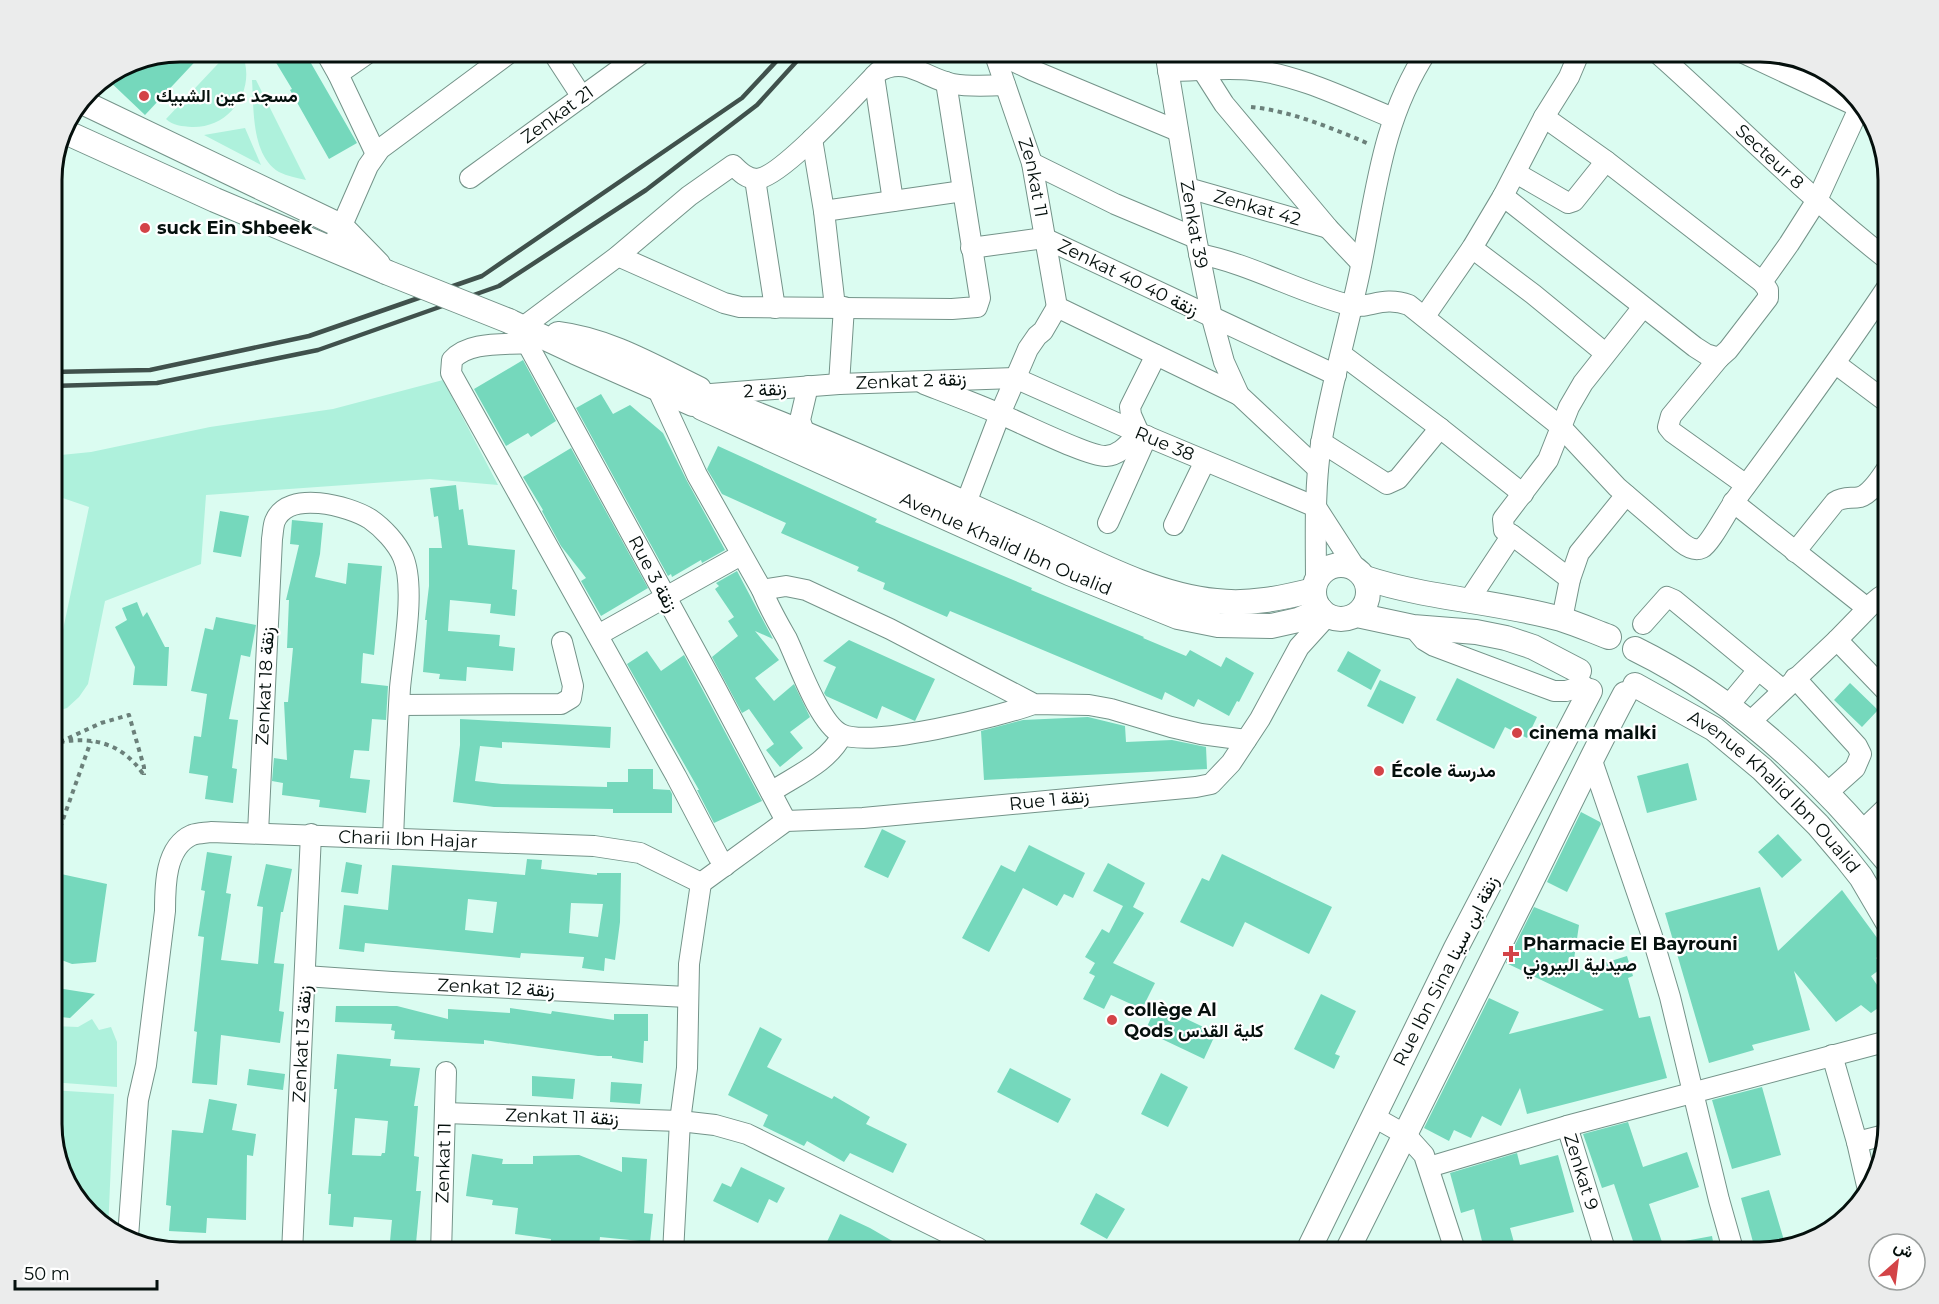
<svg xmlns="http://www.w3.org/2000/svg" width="1939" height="1304" font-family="Montserrat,Vazirmatn,sans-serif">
<rect width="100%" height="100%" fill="#dbfcf1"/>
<path fill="#aef1dc" d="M230 51H241C258 87 232 128 192 127 182 126 173 126 166 119Z
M252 80H256L306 180C297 178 287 176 279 172 251 155 254 109 252 80Z
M245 128 261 165 204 135Z
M443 380 498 485 430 479 206 495 201 564 105 601 88 684 79 697 67 708 51 713V643L60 644 89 507 51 494V456L91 452 210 427 333 409Z
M92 1019 99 1030 111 1027 117 1042V1087L51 1082 53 1026 78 1027Z
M51 1090 114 1094 108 1231 68 1188 51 1132Z"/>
<path fill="#75d8bc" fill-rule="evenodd" d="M180 51H205L145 115 105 77 131 61Z
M269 51H304L357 143 329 159 290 90 292 89Z
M523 360 556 421 531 437 528 433 506 446 474 389Z
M601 394 613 414 630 405 663 433 687 481 725 550 702 563 701 560 672 577 671 574 668 576 576 408Z
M718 446 877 519 875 522 1032 588 1031 590 1144 637 1143 638 1186 656 1190 650 1221 667 1226 657 1254 673 1239 702 1237 701 1229 716 1198 699 1194 707 1165 692 1162 700 950 611 947 617 883 589 885 583 857 571 859 567 781 533 786 523 722 494 707 469Z
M571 448 648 588 601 616 581 581 586 578 561 546 542 511 543 510 523 477Z
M456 485 459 510 463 509 468 545 515 550 512 589 517 590 515 616 490 613 491 604 450 600 448 631 500 635 499 646 515 648 513 671 467 667 466 681 439 679 440 674 423 672 427 620H425L429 586V548H442L438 516 434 517 430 488Z
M220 511 249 516 241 557 213 552Z
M292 520 323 523 320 554 315 577 346 584 348 563 382 566 374 655 363 653 361 683 388 686 386 720 372 719 369 751 354 750 350 778 370 780 366 813 319 807 320 800 282 795 283 783 272 781 274 758 287 760 284 702H288L293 648H287L289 600H286L299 545 290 544Z
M737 571 773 639 755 631 779 660 755 678 774 701 794 684 810 717 790 732 803 748 780 767 766 750 774 744 749 709 742 713 712 657 738 636 728 621 734 617 715 589 719 586 716 583Z
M137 602 143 617 147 612 165 647H169L167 686 133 685 135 667 115 627 127 620 122 608Z
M216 617 256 625 250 657 241 655 229 719 238 720 232 768 237 769 233 803 205 799 208 776 189 773 194 736 201 737 207 694 191 691 205 628 213 630Z
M849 640 935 679 915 721 882 706 877 719 826 696 824 693 836 667 823 661Z
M647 651 661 671 684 655 762 801 714 823 697 790H699L627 664Z
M1348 651 1381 670 1371 690 1337 671Z
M1457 678 1537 717 1527 738 1505 727 1494 749 1436 720Z
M1380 680 1416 697 1403 724 1367 706Z
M1850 683 1878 710 1862 727 1834 700Z
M1088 717 1125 726 1126 742 1172 740 1206 747 1207 769 984 780 981 731 1023 720Z
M460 719 611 727 610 748 502 742V748L480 746 475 781 502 784 607 787V782H628V769H653V789L670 790 672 794V813H613V809L494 807 453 802 460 745Z
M1688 763 1697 800 1647 813 1637 776Z
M1581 812 1600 822 1601 824 1567 892 1547 882Z
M882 829 906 841 888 878 864 867Z
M1778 834 1802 860 1782 878 1758 852Z
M1029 845 1085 873 1073 898 1064 894 1057 906 1023 888 989 952 962 938 1001 865 1015 872Z
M207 852 232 856 226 893 231 894 221 960 258 964 263 907 257 906 266 864 292 869 283 912H281L274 963 284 964 279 1011 284 1012 280 1043 221 1035 217 1085 192 1083 197 1032 194 1031 204 937 198 936 205 891 201 890Z
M1222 854 1332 907 1309 954 1245 922 1233 947 1180 922 1202 878 1209 881Z
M527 859 542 860 541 869 597 875V873H621L620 922 615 960 605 958 604 971 582 968 584 957 521 953 520 958 365 943 364 952 339 949 344 905 388 910 392 865 525 875ZM468 899 497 902 493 933 465 930ZM571 903 603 904 598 937 569 933Z
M346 862 362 865 358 894 341 892Z
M1108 863 1145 883 1133 907 1144 913 1113 963 1155 983 1142 1009 1111 995 1104 1009 1083 999 1095 976 1089 973 1095 963 1085 957 1102 929 1109 933 1123 906 1093 891Z
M61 874 107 884 96 962 72 964 51 956V926Z
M1760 887 1778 951 1842 890 1886 950 1876 958 1883 967 1871 976 1888 1001 1871 1013 1861 1005 1836 1022 1794 971 1810 1030 1752 1045 1754 1050 1709 1063 1665 913Z
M1534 907 1579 925 1572 973 1627 956 1633 976 1628 978 1639 1018 1650 1016 1667 1078 1527 1114 1520 1088 1501 1126 1482 1116 1471 1138 1454 1130 1449 1141 1424 1128 1489 998 1519 1012 1509 1034 1604 1010 1506 963Z
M51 987 95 994 70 1018 51 1016Z
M1321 994 1356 1011 1335 1054 1340 1056 1334 1069 1294 1049Z
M1157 1005 1216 1033 1204 1059 1145 1031Z
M336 1006H397L448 1019V1009L510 1013V1008L551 1014 552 1011 614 1020V1014H648V1041H644L643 1063 612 1058V1056H598L484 1040V1044L394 1039 395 1031 391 1030 392 1024 335 1022Z
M760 1027 782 1039 767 1067 832 1099 834 1096 870 1117 866 1124 907 1144 893 1173 850 1153 844 1162 807 1141 804 1146 763 1126 768 1115 728 1095Z
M337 1054 391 1059 390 1066 420 1068 414 1106H418L414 1156 419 1157 416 1191H421L416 1243 390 1241 392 1220 354 1217 353 1227 329 1225 331 1194H328L337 1089H334ZM355 1118 388 1121 385 1153H382L381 1156 352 1155Z
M1010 1068 1071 1099 1058 1123 997 1092Z
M249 1069 285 1074 283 1090 247 1085Z
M1161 1073 1188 1087 1168 1127 1141 1114Z
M532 1076 575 1079 573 1099 532 1096Z
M611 1082 642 1084 640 1104 610 1102Z
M1762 1087 1781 1155 1732 1169 1712 1100Z
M209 1099 237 1104 232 1130 256 1134 253 1156 247 1155 246 1220 207 1218 206 1233 169 1231 171 1206 166 1205 172 1130 203 1133Z
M1628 1122 1643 1167 1687 1152 1699 1187 1649 1204 1663 1245 1712 1236 1715 1253H1637L1614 1184 1602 1188 1583 1134Z
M1517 1153 1520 1165 1558 1155 1574 1212 1510 1228 1517 1253H1485L1474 1209 1461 1213 1450 1173Z
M472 1154 503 1159 502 1164H533V1156L579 1155 622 1172V1157L647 1159 644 1213 653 1214 650 1242 600 1237 599 1246 573 1243 571 1253H549L551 1239 515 1234 518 1208 492 1205 493 1200 466 1196Z
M741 1167 785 1188 777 1203 769 1199 758 1223 713 1201 722 1183 731 1187Z
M1769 1190 1786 1247 1756 1253 1741 1198Z
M1096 1193 1125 1209 1107 1239 1080 1224Z
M840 1214 870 1228 913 1253H845L826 1244Z"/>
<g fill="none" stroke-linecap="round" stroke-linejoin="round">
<defs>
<g id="minor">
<path d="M325 51 338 74 376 154"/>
<path d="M552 51 582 97"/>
<path d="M992 51 1032 70 1178 131"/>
<path id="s1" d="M1165 51 1196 238 1212 318 1224 362 1239 395 1318 469"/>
<path id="s2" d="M1655 51C1733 120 1806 196 1888 260"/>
<path d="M1739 51 1863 109"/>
<path id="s3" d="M994 52 1032 163 1057 307"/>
<path d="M1168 71C1196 71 1224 67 1252 70 1297 74 1351 101 1393 118"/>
<path d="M1203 71 1224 104 1328 228 1361 263"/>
<path d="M338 74 371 51"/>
<path d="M874 76 893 201"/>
<path d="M812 139 824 211 835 307"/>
<path d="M1032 163 1115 204 1196 238"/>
<path d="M1516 173 1568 203 1574 201 1606 161"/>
<path id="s4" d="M470 178 645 51"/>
<path d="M755 179 775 308"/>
<path id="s5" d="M1188 188 1328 228"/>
<path d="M1503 196 1695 347 1706 354 1719 358 1728 350 1768 298V290L1762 282 1606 161 1544 117"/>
<path d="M824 211 963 191"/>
<path d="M1044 238 1336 375"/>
<path d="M336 239 368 166 380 149 512 51"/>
<path d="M971 248 1044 238"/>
<path d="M1472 248 1533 294 1605 353"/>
<path d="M1199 254C1251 264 1298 292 1349 305 1368 310 1382 295 1409 305L1561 427 1617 487 1681 542C1686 546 1694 552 1702 548 1711 543 1728 509 1736 499 1788 429 1839 359 1888 286"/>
<path d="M618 256 724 303 740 307 952 309 977 307 980 298 946 82"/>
<path d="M1762 282 1789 244 1817 200 1860 106"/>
<path d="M1057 307 1239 395"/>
<path d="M1425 316 1472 248 1503 196 1544 117 1569 77 1580 51"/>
<path d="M527 343C504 345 468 341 452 360L451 373 676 776 718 856 725 866"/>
<path d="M1341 354 1440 428 1523 494"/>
<path d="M1719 358 1671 416 1668 427 1672 432 1746 485"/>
<path d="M1836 364 1888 403"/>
<path d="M839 384 844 307"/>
<path d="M924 384C950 394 977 404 1002 415 1022 423 1089 457 1106 456 1121 455 1129 443 1139 433L1131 415 1130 407 1156 355"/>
<path d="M657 388 697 475 762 590"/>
<path id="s6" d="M711 394 839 384 1015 378 1139 433 1316 507"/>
<path d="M804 432 800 420 808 386"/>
<path d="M1321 442 1387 484 1398 479 1440 428"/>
<path d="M1733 502 1867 608"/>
<path d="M966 503 1000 414 1028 349 1037 336 1043 331 1057 307"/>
<path d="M1316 507 1356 569"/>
<path d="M1108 523 1147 436"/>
<path d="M1174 525 1205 461"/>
<path d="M1512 535 1570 579"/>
<path d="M1795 552 1835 502C1844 496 1851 499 1860 497 1872 493 1881 477 1888 467"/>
<path d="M1316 585C1316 538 1314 490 1321 444 1331 386 1348 328 1360 271 1376 193 1382 119 1427 51"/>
<path d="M1469 600 1512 535 1504 530 1503 519 1548 460 1569 407 1583 383 1643 307"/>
<path d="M1562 619 1570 579 1579 553 1626 495"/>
<path d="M1643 624 1667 597 1674 600 1783 690"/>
<path d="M1413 627 1424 640 1434 646 1554 691H1566L1584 686"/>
<path d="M598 635 741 555"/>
<path d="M1837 640 1888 693"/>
<path d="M1795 678 1857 746 1861 754 1855 768 1827 793"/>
<path d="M1034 704C1000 716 871 749 841 734 819 723 798 662 787 639 778 623 769 608 762 590L786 586 806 590 890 629 1034 704 1089 705 1111 709 1171 727 1201 734 1246 740"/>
<path d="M400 705 561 704 571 698 573 686 562 642"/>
<path d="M1728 706 1758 670"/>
<path d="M1750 722 1837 640 1875 601 1880 597 1888 601"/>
<path d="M1591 758 1652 936 1670 997 1719 1200 1734 1253"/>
<path d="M771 792C795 776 829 762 842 735"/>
<path d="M786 821 714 685 527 343 523 327 618 256 689 196 733 165C740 172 747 179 757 179 782 177 857 93 878 72 906 55 926 79 953 84 970 87 988 86 1005 85"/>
<path d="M1862 831 1888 806"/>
<path d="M258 833 272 539C273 533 273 526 275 521 288 489 349 506 370 519 383 528 397 543 403 557 416 587 403 654 400 688 397 738 395 788 393 839"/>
<path d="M701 883 786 821 863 818 1196 787 1211 784 1231 763 1260 719 1299 647 1328 615"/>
<path d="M305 976 392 982 687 997"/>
<path d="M1832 1055 1857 1142 1868 1190"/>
<path d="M445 1113 680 1121 715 1125 747 1134 978 1248 981 1253"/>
<path d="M1374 1117 1406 1135 1424 1155 1456 1253"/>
<path id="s7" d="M1567 1126 1606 1253"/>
<path d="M1857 1142 1885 1135"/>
<path d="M1429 1167 1567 1126 1888 1041"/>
<path id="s8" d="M128 1237 138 1100 146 1065 165 911C165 886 165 847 192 835 198 833 205 833 211 832L594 846 640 853 701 883"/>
<path d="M292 1253 311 834"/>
<path id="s9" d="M441 1253 446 1072"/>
<path d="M673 1253 680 1121 687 1068 689 964 701 883"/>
</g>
<g id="major">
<path d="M80 101 341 226 378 264"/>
<path d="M61 130 215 200 386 272"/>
<path d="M509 321 575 352 693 404"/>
<path d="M558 334C608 340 654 367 699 389"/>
<path d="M725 402C828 441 928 487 1029 532 1087 558 1152 595 1216 601 1249 605 1282 598 1314 590"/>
<path id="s10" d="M702 408 1069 573 1178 617 1218 625 1271 626 1298 620 1321 610"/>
<circle cx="1341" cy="592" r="27"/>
<path d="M1365 578C1429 599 1496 601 1561 619 1577 624 1593 631 1609 637"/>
<path d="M1357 615 1413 627 1476 632 1506 638 1533 647 1579 671"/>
<path d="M1635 649C1735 698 1818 776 1888 862"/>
<path id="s11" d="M1635 685 1714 729 1762 769 1818 825 1846 858 1861 877 1888 923"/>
<path d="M1307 1253 1456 948 1590 691"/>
<path d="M1346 1253C1402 1140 1459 1027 1515 914 1552 841 1586 767 1625 694"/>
</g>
</defs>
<use href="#minor" stroke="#749389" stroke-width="22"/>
<use href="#major" stroke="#749389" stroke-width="26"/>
<path stroke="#6b807a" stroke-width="4" stroke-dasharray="4.5 4.5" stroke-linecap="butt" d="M1251 107C1291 111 1332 128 1369 144
M60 742 101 723 129 715 144 767V775
M51 744C88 735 121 741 143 774
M51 853 91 741"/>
<use href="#minor" stroke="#fff" stroke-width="20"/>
<use href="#major" stroke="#fff" stroke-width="24"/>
<path stroke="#40514c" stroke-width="4.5" d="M51 372 150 370 309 336 482 276 742 98 786 51
M51 386 157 383 318 350 499 286 646 190 757 105 806 51"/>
<defs>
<path id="major-bridge" d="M386 272 509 321"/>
</defs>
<use href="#major-bridge" stroke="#749389" stroke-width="26" stroke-linecap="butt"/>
<use href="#major-bridge" stroke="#fff" stroke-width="24"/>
</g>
<g fill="#d34347" stroke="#fff" stroke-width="2">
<circle cx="144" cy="96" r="6"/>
<circle cx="145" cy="228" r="6"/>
<circle cx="1517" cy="733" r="6"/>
<circle cx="1379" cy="771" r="6"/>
<path d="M1508 945h6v6h6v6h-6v6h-6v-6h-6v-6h6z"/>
<circle cx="1112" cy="1020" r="6"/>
</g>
<g text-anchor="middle" stroke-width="4.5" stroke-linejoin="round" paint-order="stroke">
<g font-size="18" font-weight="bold" fill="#05100d" stroke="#fff" text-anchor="start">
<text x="156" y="102">مسجد عين الشبيك</text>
<text x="157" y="234">suck Ein Shbeek</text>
<text x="1529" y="739">cinema malki</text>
<text x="1391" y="777">École مدرسة</text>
<text x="1523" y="950">Pharmacie El Bayrouni<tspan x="1523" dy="21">صيدلية البيروني</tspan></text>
<text x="1124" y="1016">collège Al<tspan x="1124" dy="21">Qods كلية القدس</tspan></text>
</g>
<g font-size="18" fill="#05100d" stroke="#fff">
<text dy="6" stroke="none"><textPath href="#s4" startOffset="108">Zenkat 21</textPath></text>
<text dy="6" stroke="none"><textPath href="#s2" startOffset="156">Secteur 8</textPath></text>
<text dy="6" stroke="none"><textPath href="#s3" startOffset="132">Zenkat 11</textPath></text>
<text dy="6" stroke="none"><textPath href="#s5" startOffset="72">Zenkat 42</textPath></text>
<text dy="6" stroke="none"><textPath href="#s1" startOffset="176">Zenkat 39</textPath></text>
<text transform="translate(1128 278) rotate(26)" y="6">Zenkat 40 زنقة 40</text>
<text transform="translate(911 381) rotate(-2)" y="6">Zenkat 2 زنقة</text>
<text transform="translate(765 390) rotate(-4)" y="6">زنقة 2</text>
<text dy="6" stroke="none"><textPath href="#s6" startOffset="468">Rue 38</textPath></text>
<text dy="6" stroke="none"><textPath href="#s10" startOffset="333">Avenue Khalid Ibn Oualid</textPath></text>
<text transform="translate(653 574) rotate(62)" y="6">Rue 3 زنقة</text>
<text transform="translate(265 686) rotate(-87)" y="6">Zenkat 18 زنقة</text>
<text dy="6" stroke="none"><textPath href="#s11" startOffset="177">Avenue Khalid Ibn Oualid</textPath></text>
<text transform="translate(1049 800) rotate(-6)" y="6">Rue 1 زنقة</text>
<text dy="6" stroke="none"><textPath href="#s8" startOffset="630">Charii Ibn Hajar</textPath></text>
<text transform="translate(1446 971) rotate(-63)" y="6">Rue Ibn Sina زنقة ابن سينا</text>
<text transform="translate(496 988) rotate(3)" y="6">Zenkat 12 زنقة</text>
<text transform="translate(302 1044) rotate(-87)" y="6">Zenkat 13 زنقة</text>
<text transform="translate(562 1117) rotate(2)" y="6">Zenkat 11 زنقة</text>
<text dy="6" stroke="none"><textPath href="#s9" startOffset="90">Zenkat 11</textPath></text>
<text dy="6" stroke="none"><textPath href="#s7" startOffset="48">Zenkat 9</textPath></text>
</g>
</g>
<path d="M0 0H1939V1304H0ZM180 62H1760A118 118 0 0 1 1878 180V1124A118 118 0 0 1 1760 1242H180A118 118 0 0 1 62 1124V180A118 118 0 0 1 180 62Z" fill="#ebecec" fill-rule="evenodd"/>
<path fill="none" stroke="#05100d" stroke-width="3" d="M180 62H1760A118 118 0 0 1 1878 180V1124A118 118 0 0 1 1760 1242H180A118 118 0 0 1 62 1124V180A118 118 0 0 1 180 62Z"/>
<g transform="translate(1897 1262) rotate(28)"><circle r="28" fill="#ffffff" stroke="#9b9f9e" stroke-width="1.5"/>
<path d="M0-4.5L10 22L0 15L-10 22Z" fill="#d34347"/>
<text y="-9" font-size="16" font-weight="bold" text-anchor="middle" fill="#05100d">ش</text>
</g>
<path d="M15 1280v9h142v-9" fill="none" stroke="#05100d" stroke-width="3"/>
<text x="24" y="1280" font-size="18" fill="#05100d" stroke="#ffffff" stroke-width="4.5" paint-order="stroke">50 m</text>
</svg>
